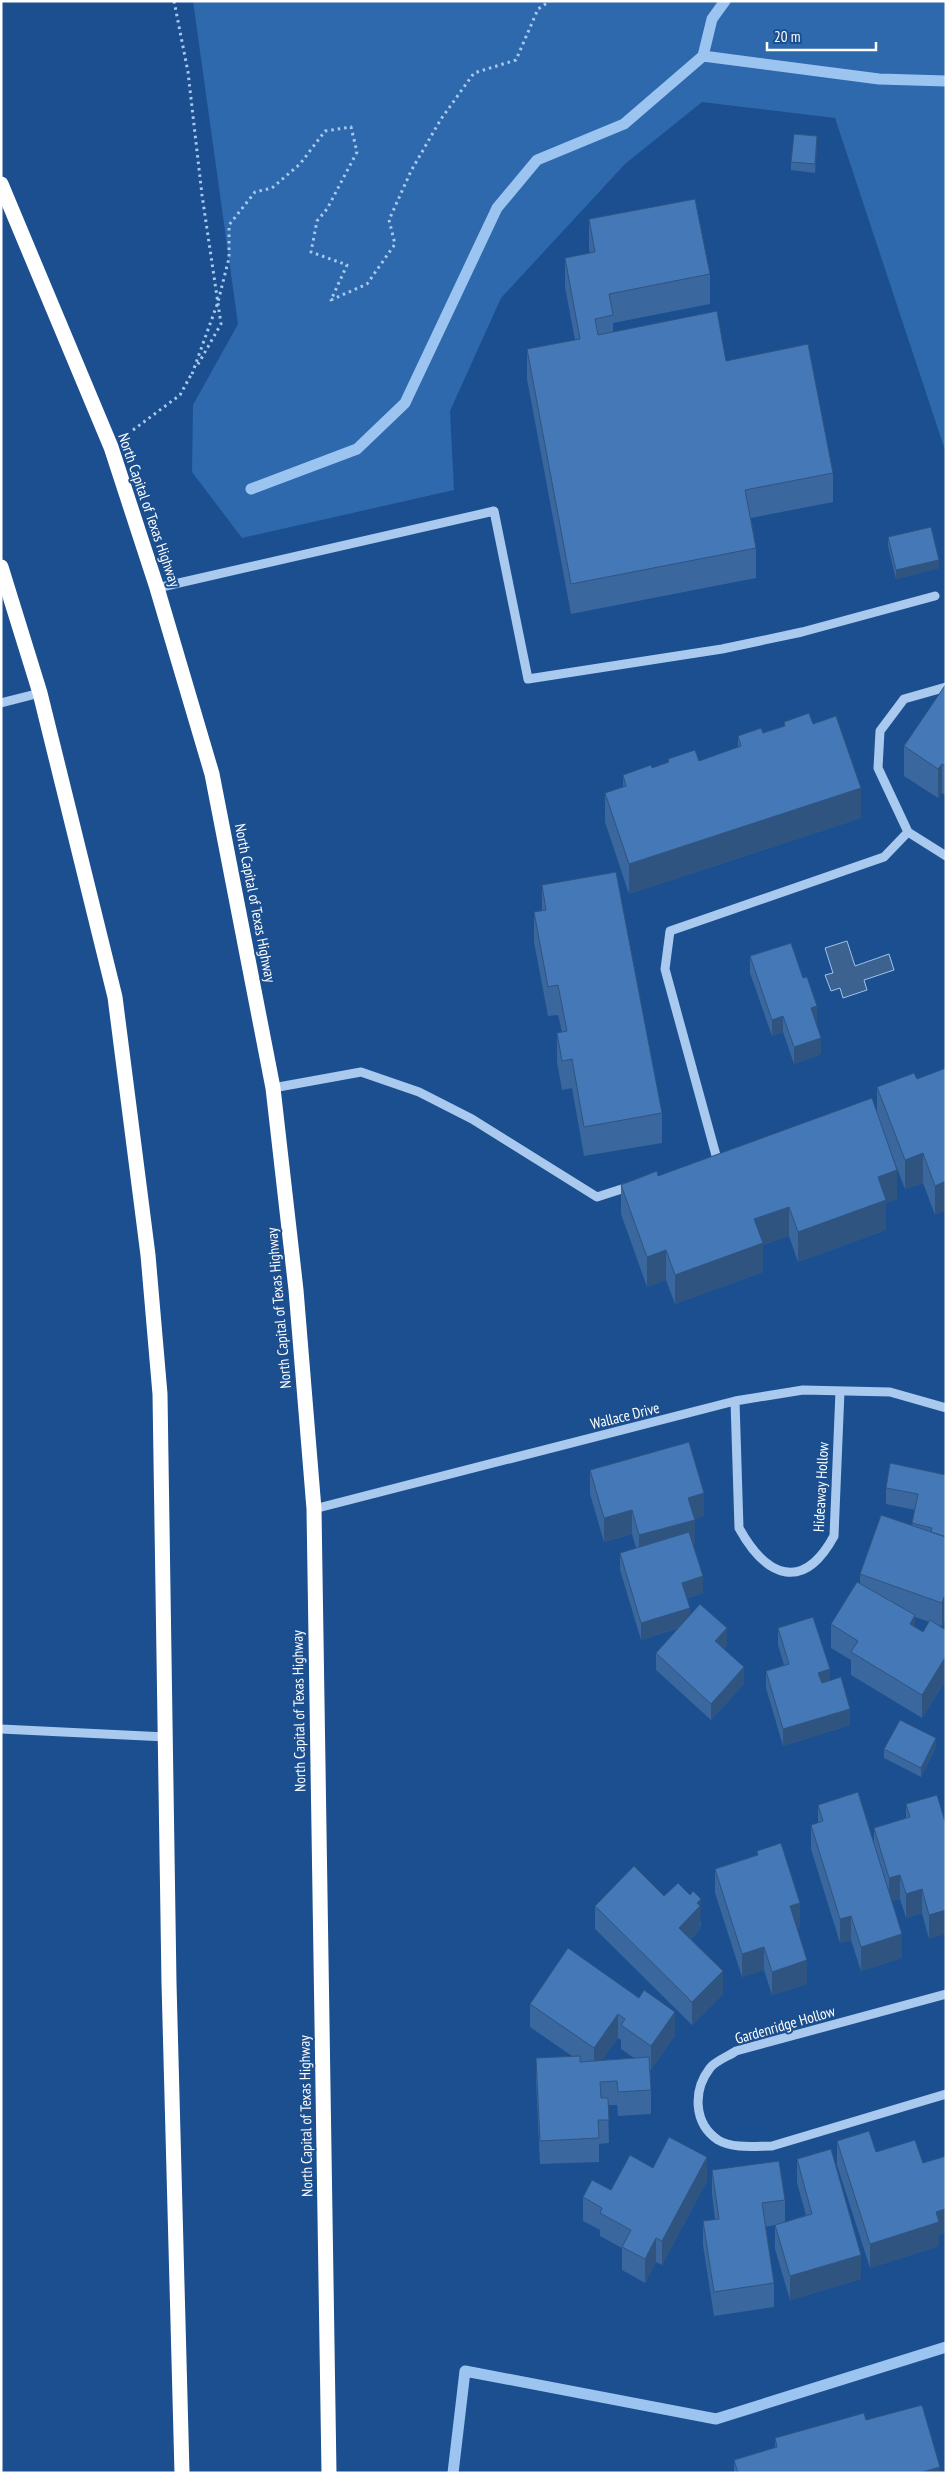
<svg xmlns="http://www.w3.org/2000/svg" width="947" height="2474" font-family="'PT Sans Narrow',sans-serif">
<rect width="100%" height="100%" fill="#1b4f8f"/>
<path fill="#2e69ad" d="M193 1H946V453L835 118 702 102 625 164 501 298 450 411 454 490 242 538 192 472 193 405 238 324Z"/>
<path fill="#3c6290" stroke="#9cc4f0" d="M847 941 855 966 889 954 894 970 864 980 867 990 843 998 840 988 831 991 825 975 833 973 825 948Z"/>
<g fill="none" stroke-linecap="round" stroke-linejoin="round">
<path stroke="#9cc4f0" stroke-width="11" d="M703 56 712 19 725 1
M251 489 357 449 405 403 497 208 537 160 624 124 703 56 879 79 946 81
M453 2473 465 2371 716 2419 946 2347"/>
<path stroke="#a9c9ee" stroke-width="3" stroke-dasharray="2.5 4" stroke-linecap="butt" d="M174 1 188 72 202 195 221 324 197 366
M192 374 218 302 229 258V225L255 192 272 188 300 164 325 131 351 127 357 152 327 209 317 221 311 252 347 265 331 300 367 284 395 244 389 220 411 171 441 119 474 73 516 60 538 9 550 1
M133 430 180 395 192 373"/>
<path stroke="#a9c9ee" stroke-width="9" d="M157 588 494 511 528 679 722 649 802 632 935 596
M1 703 40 693
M908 832 946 856
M273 1088 361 1072 419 1092 472 1119 597 1197 631 1186
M717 1159 665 969 670 931 884 857 908 832 878 768 880 731 904 699 946 687
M735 1401 739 1528C766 1577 803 1593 834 1536L840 1391
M314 1509 735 1401 803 1390 890 1392 946 1408
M1 1729 166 1737
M946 1994 736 2051C729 2056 715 2061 710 2068 693 2090 693 2123 718 2140 733 2149 756 2146 772 2146L946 2094"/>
<path stroke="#fff" stroke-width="15" d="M1 184 111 447 157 588 212 774 273 1088 296 1290 314 1509 329 2473
M1 567 40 693 115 997 148 1255 160 1394 169 1983 182 2473"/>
</g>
<path fill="#3a679d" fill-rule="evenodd" d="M817 145 815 173 791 170V162Z
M589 219 710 274V304L613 323V332L726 361 833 473V502L751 518 756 548V578L571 614 527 379V349L575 340 565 287V258L590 253 589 249Z
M888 537 939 568 896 579 888 546Z
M946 684V796L942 793 938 798 904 776V746Z
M784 722 813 724 861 818 629 894 605 822V793L623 787V775L652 768 668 763V759L699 761 738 748V736L763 733 784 726Z
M542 885 662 1113V1143L584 1156 572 1088 562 1090 557 1062V1033L562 1032 558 1015 548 1016 534 942V912L542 911Z
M750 956 817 1022 816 1023 821 1054 794 1064 783 1032 772 1036 750 973Z
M946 1068 935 1215 923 1183 905 1189 888 1145 897 1199 886 1203V1230L798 1262 789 1236 763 1245V1272L675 1304 666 1280 647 1287 621 1214V1185L658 1176 877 1114V1087L917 1079Z
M590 1470 704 1516 694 1519 695 1543 692 1544 703 1593 687 1598 690 1616 727 1645 724 1649 744 1684 711 1720 656 1670V1653L679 1628 641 1640 620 1570V1553L636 1548 632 1534 604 1542 590 1494Z
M946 1475V1621H944L942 1626 936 1624 946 1630V1680L922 1718 851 1675V1660L831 1648V1624L860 1584V1574L912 1526 915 1510 886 1504V1488ZM915 1617 929 1622 923 1632 915 1627Z
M778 1628 830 1681 850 1725 783 1746 766 1688V1671L784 1665 778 1645Z
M936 1747 921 1777 884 1758V1749Z
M937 1795 929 1939 922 1913 906 1918 900 1899 891 1901 902 1958 861 1971 851 1940 840 1943 811 1849V1825L818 1823V1805L874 1845V1828L906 1818V1804Z
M757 1851 800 1927 797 1928 807 1984 772 1995 764 1970 742 1977 715 1893V1869L757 1855Z
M664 1896 701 1922 700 1929 691 1939 723 1994 692 2025 595 1929V1906Z
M568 1948 675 2035 651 2070 650 2069 651 2090V2114L618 2116 617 2105H608L609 2143 599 2144V2162L540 2164 536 2081V2058L572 2056 530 2027V2004ZM618 2038 621 2040V2049L634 2058 602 2060Z
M837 2141 876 2152 923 2163 946 2156V2234L945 2233 939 2235V2246L870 2268 837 2165Z
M797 2159 861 2279 790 2300 775 2249V2225L765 2227 774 2283V2307L714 2316 703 2245V2221L715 2219 712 2194V2170L785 2200V2222L806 2215 797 2183Z
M653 2168 707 2181 662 2265 656 2262 645 2283 622 2270V2248L600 2236V2230L583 2221V2197L611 2190Z
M866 2420 940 2473H734V2460L775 2448V2438Z"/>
<path fill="#305480" d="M817 136V145L815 173V164Z
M939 560V568L896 579V570Z
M942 764V793L938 798V769Z
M861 788V818L629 894V864Z
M817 1006V1022L811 1025V1008Z
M783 1016V1032L772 1036V1020Z
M821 1038V1054L794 1064V1047Z
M923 1153V1183L905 1189V1160Z
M897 1170V1199L886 1203V1230L798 1262V1232L878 1177Z
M946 1181V1211L935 1215V1186Z
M789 1207V1236L763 1245V1272L675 1304V1275L754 1219Z
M666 1250V1280L647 1287V1257Z
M704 1493V1516L688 1521V1498Z
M632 1510V1534L604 1542V1518Z
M695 1520V1543L639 1559V1535Z
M703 1576V1593L682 1599V1583Z
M944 1597V1621L942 1626V1603Z
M690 1608V1624L641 1640V1623Z
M915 1615V1638L910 1624Z
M727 1628V1645L715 1658V1641Z
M946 1656V1680L922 1718V1695Z
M744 1667V1684L711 1720V1704Z
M830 1669V1686L818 1689V1673Z
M850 1709V1725L783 1746V1729Z
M936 1738V1747L921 1777V1768Z
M900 1875V1899L889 1902V1878Z
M922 1889V1913L906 1918V1894Z
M701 1899 700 1929 679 1951V1928Z
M800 1903V1927L790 1930V1906Z
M946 1910V1934L929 1939V1915Z
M851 1916V1940L840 1943V1919Z
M902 1934V1958L861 1971V1947Z
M764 1947V1970L742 1977V1954Z
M807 1960V1984L772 1995V1972Z
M723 1971V1994L692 2025V2002Z
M675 2012V2035L651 2070V2046Z
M618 2014V2038L594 2072V2048Z
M707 2157V2181L662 2265V2241Z
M945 2209V2233L939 2235V2246L870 2268V2244L936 2212Z
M656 2238V2262L645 2283V2259Z
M861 2255V2279L790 2300V2276Z
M940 2467V2473H919Z"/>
<path fill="#4478b7" stroke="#305480" d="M794 134 817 136 815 164 791 162Z
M695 199 710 274 609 294 613 315 595 319 598 335 717 311 726 361 808 344 833 473 745 490 756 548 571 584 527 349 580 339 565 258 595 252 589 219Z
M931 527 939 560 896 570 888 537Z
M946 684V766L942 764 938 769 904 746Z
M809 713 813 724 836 716 861 788 629 864 605 793 626 786 623 775 651 765 652 768 669 762 668 759 695 750 699 761 741 746 738 736 761 728 763 733 785 726 784 722Z
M616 872 662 1113 584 1127 572 1059 562 1061 557 1033 567 1031 558 985 548 987 534 912 546 910 542 885Z
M791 943 803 978 807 977 817 1006 811 1008 821 1038 794 1047 783 1016 772 1020 750 956Z
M946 1068V1181L935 1186 923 1153 905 1160 877 1087 914 1073 917 1079Z
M872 1098 897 1170 878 1177 886 1200 798 1232 789 1207 754 1219 763 1243 675 1275 666 1250 647 1257 621 1185 657 1171 658 1176Z
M689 1442 704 1493 688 1498 695 1520 639 1535 632 1510 604 1518 590 1470Z
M890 1463 946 1475V1537L931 1532 932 1528 912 1523 918 1494 886 1488Z
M881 1515 946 1537V1597H944L942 1603 860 1574Z
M689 1532 703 1576 682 1583 690 1608 641 1623 620 1553Z
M857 1582 915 1615 910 1624 923 1632 930 1620 946 1630V1656L922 1695 851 1652 858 1641 831 1624Z
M700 1604 727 1628 715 1641 744 1667 711 1704 656 1653Z
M813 1617 830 1669 818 1673 822 1683 841 1677 850 1709 783 1729 766 1671 789 1664 778 1628Z
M900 1720 936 1738 921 1768 884 1749Z
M858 1792 902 1934 861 1947 851 1916 840 1919 811 1825 823 1821 818 1805Z
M937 1795 946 1825V1910L929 1915 922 1889 906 1894 900 1875 889 1878 874 1828 910 1817 906 1804Z
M781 1843 800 1903 790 1906 807 1960 772 1972 764 1947 742 1954 715 1869 758 1855 757 1851Z
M634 1866 664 1896 678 1883 690 1895 693 1891 701 1899 697 1903 700 1906 679 1928 723 1971 692 2002 595 1906Z
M568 1948 639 1998 644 1990 675 2012 651 2046 621 2025 625 2019 618 2014 594 2048 530 2004Z
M580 2056V2062L649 2057 651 2090 618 2092 617 2081 600 2082 601 2098H608L609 2120H598L599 2138 540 2141 536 2058Z
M869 2131 876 2152 915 2140 923 2163 946 2156V2210L945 2209 936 2212 939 2222 870 2244 837 2141Z
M669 2137 707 2157 662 2241 656 2238 645 2259 622 2247 631 2230 600 2213 602 2208 583 2197 592 2180 611 2190 630 2155 653 2168Z
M831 2149 861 2255 790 2276 775 2225 812 2214 797 2159Z
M779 2161 785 2200 762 2203 774 2283 714 2292 703 2221 719 2219 712 2170Z
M922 2405 940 2467 919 2473H738L734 2460 777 2447 775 2438 864 2413 866 2420Z"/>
<g text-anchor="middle" stroke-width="4" stroke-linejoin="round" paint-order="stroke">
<g font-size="15" fill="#fff" stroke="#1b4f8f">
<text transform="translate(149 510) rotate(71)" y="5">North Capital of Texas Highway</text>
<text transform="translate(255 903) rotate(79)" y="5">North Capital of Texas Highway</text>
<text transform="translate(279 1308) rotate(-95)" y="5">North Capital of Texas Highway</text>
<text transform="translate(625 1416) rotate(-14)" y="5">Wallace Drive</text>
<text transform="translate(821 1487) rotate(-87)" y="5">Hideaway Hollow</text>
<text transform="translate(299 1711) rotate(-91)" y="5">North Capital of Texas Highway</text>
<text transform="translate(785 2025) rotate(-16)" y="5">Gardenridge Hollow</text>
<text transform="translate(306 2116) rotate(-91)" y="5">North Capital of Texas Highway</text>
</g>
</g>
<rect width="947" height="2474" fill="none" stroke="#ffffff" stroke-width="5"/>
<path d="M767 42v8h109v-8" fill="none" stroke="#ffffff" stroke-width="2.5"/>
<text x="774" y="42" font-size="15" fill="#ffffff" stroke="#1b4f8f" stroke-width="4" paint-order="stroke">20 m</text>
</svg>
